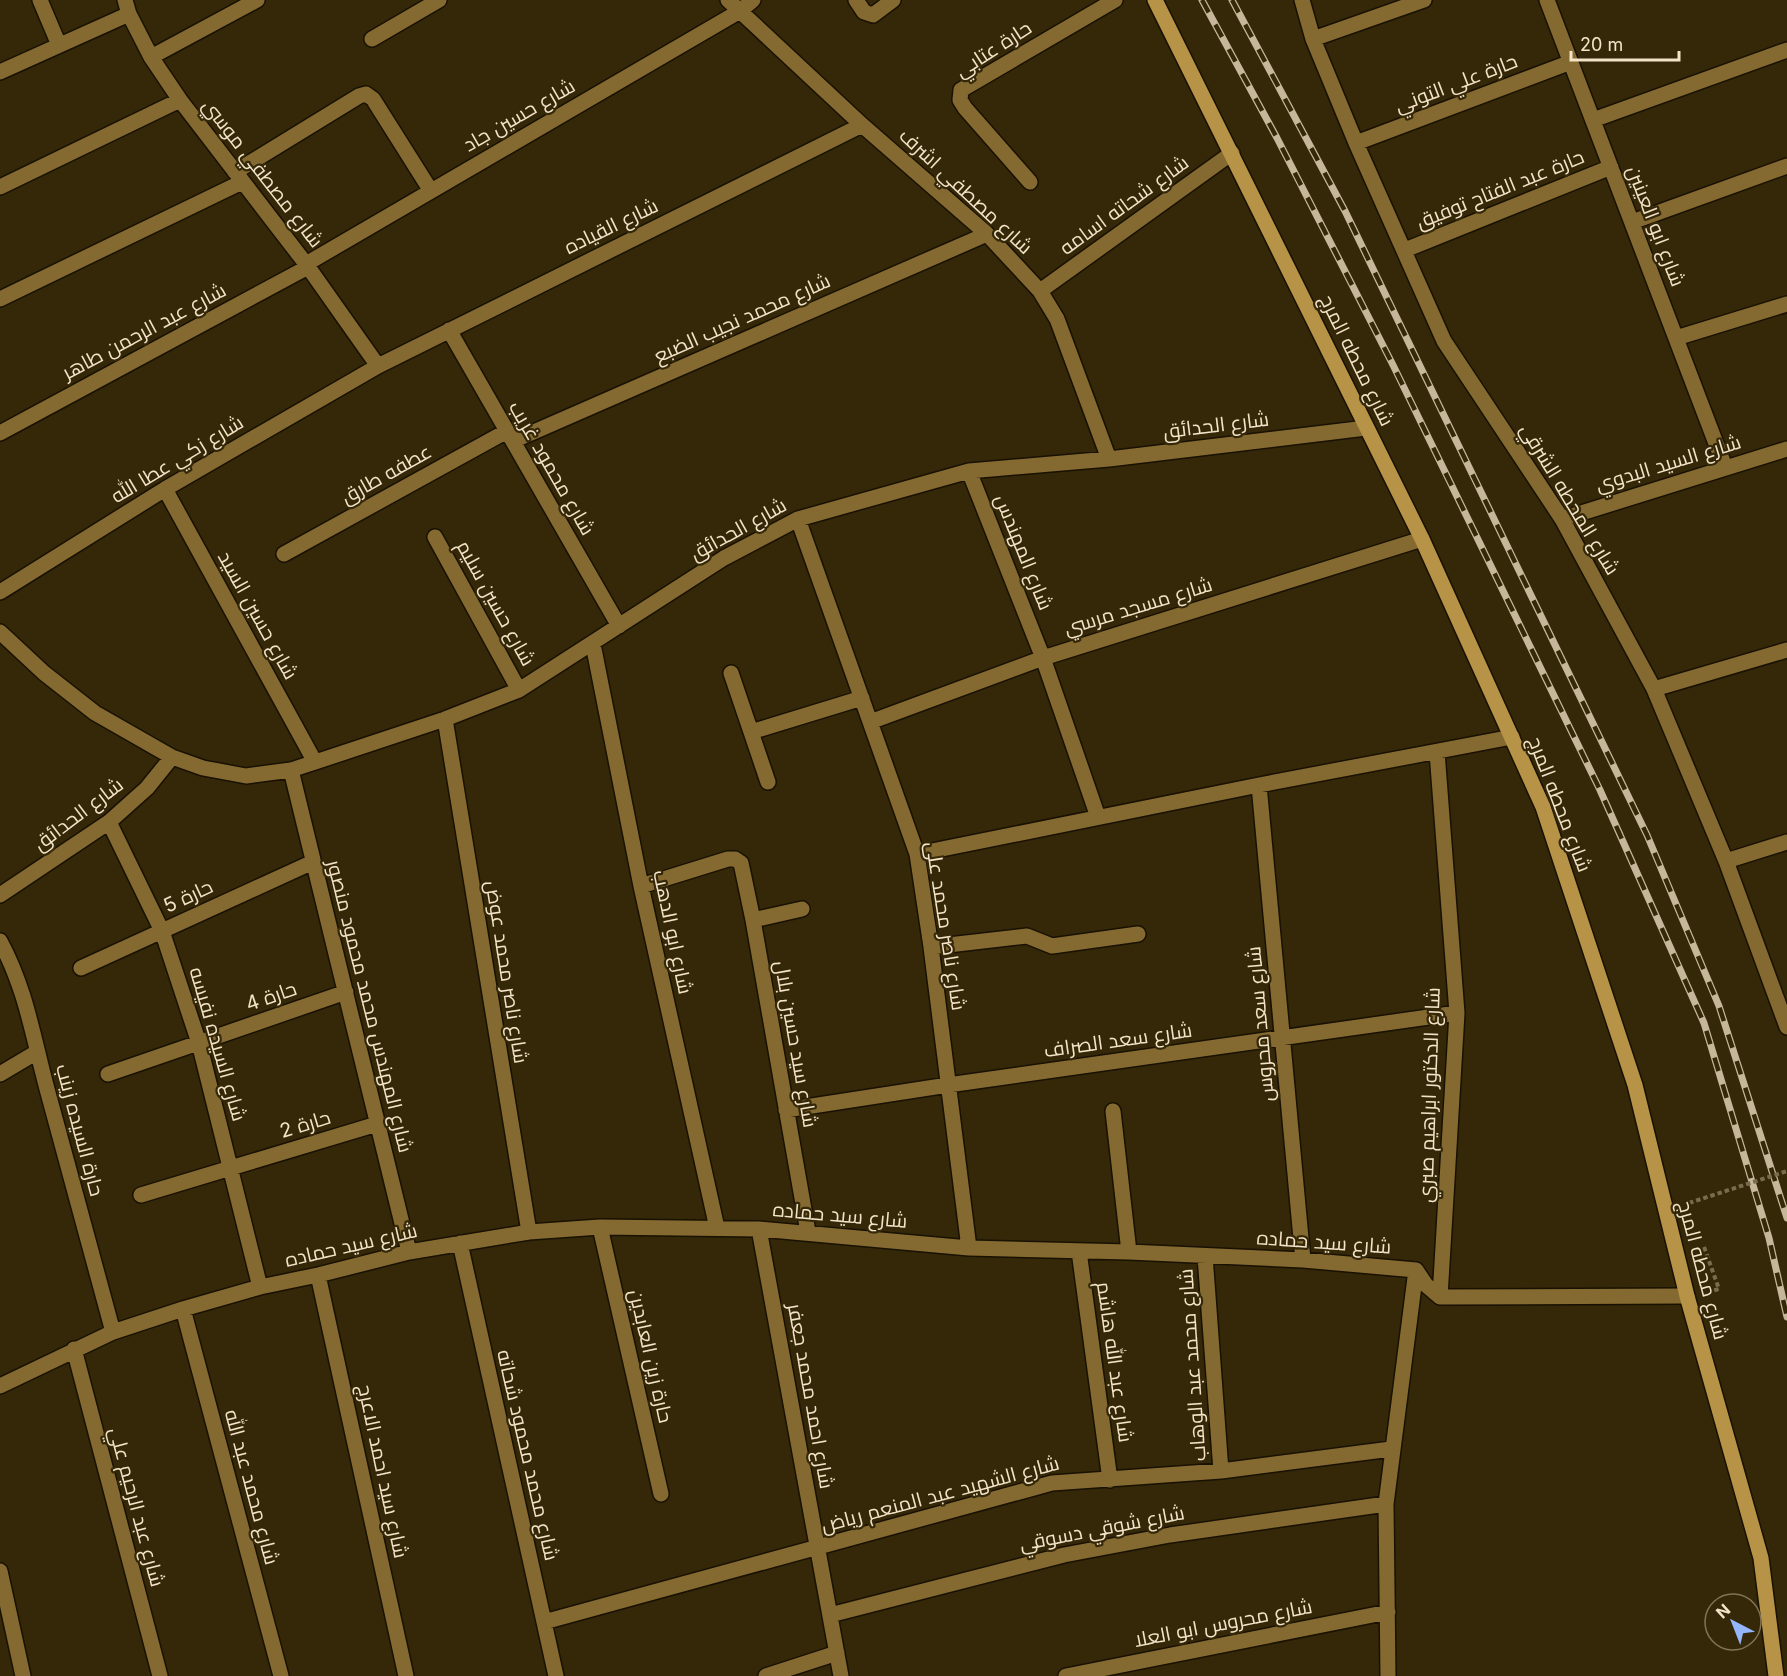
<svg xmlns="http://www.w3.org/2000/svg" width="1787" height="1676" font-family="Inter,Cairo,sans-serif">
<rect width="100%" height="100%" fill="#352809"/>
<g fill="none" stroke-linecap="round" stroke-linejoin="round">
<defs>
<path id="minor" d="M40 0 59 45
M125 0 129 14 151 57 180 100 306 264 378 366
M728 0 862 125 987 234 1040 291 1057 319 1109 459
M856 0 864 12 873 15 893 0
M1302 0 1313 39 1356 143 1444 341 1562 519 1654 689 1726 861 1787 1027
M1547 0 1725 467
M372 39 439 0
M1313 39 1424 0
M151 57 257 0
M0 72 129 14
M1593 120 1787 50
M1356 143 1571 62
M235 172 359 96 366 94 373 99 431 191
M1030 182 965 108 960 100 961 90 1115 0
M0 187 180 100
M1632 222 1787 166
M1405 250 1611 167
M306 264 740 11 753 0
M1040 291 1232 153
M0 299 242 182
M449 330 619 626
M1676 338 1787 304
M0 433 308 267
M513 441 987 234
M969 471 1043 658 1098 817
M165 489 315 762
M798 519 917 854 931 947 969 1248
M1562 519 1787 449
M435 537 519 690
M284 554 507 431
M0 592 165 489 378 366 862 125
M0 632 44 673 95 713 172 757 203 768 246 776 291 770 445 719 519 690 724 558 798 519 969 471 1109 459 1366 428
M593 644 641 886 717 1228
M731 673 768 782
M1654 689 1787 650
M445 719 529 1232
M870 722 1043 658 1422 539
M751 732 862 698
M1437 752 1457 1013 1440 1297
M291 770 409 1252
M1259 785 1303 1260
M109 822 162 931 199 1043 260 1287
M917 854 1259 785 1512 737
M1726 861 1787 842
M641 886 728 859H735L741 863 753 920 808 1232
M0 895 109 822 147 788 172 757
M753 920 802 909
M0 941C26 989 33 1037 47 1089 69 1170 91 1251 113 1332
M931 947 1027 936 1052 946 1138 934
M81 968 313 862
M0 1074 37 1052
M108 1074 346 992
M786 1110 948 1085 1457 1013
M1113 1111 1129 1252
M141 1195 377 1124
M600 1227 661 1494
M759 1229 841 1676
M460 1243 556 1676
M1079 1251 1110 1480
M1205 1256 1221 1471
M318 1275 406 1676
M183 1309 281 1676
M74 1349 160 1676
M0 1386 113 1332 183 1309 260 1287 318 1275 409 1252 529 1232 600 1227 759 1229 969 1248 1129 1252 1303 1260 1416 1270 1426 1285 1440 1297 1687 1296
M0 1571 23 1676
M830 1615 1064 1555 1170 1535 1386 1504
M544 1622 1052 1483 1221 1471 1391 1449
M766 1676 837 1653
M1066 1676 1388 1612
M1388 1676 1386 1504 1416 1270"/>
<path id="major" d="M1155 0 1422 539 1543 807 1635 1085 1687 1296 1761 1558 1776 1676"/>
</defs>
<use href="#minor" stroke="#191102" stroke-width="18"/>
<use href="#major" stroke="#191102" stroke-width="18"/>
<path stroke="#796c4e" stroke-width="4" stroke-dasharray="4.5 3" stroke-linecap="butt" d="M1704 1247 1719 1289 1711 1291"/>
<use href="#minor" stroke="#846a30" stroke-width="15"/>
<use href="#major" stroke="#b69346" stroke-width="15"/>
<defs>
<path id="rail" d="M1202 0 1277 138 1393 365 1600 790 1704 1023 1769 1238 1787 1317
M1232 0 1345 211 1647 835 1719 1006 1787 1218"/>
</defs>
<use href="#rail" stroke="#c6b79a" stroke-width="7"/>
<use href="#rail" stroke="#352809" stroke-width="4.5" stroke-dasharray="14" stroke-linecap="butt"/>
<path stroke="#796c4e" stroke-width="4" stroke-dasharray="4.5 3" stroke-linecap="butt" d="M1689 1203 1787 1171"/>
</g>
<g text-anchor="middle" stroke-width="4.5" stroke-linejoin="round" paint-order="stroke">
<g font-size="20" fill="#f3e4c8" stroke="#352809">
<text transform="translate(993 49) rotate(-33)" y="7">حارة عتابي</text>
<text transform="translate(1456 83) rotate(-21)" y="7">حارة علي التوني</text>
<text transform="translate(519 115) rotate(-30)" y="7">شارع حسين جاد</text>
<text transform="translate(263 173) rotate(52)" y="7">شارع مصطفي موسي</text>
<text transform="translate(1500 189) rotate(-22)" y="7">حارة عبد الفتاح توفيق</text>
<text transform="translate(966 191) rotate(43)" y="7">شارع مصطفي اشرف</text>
<text transform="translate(1124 205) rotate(-36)" y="7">شارع شحاته اسامه</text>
<text transform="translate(611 226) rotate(-26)" y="7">شارع القياده</text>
<text transform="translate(1656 226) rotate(69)" y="7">شارع ابو العينين</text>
<text transform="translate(742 318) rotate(-24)" y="7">شارع محمد نجيب الضبع</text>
<text transform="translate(144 331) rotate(-28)" y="7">شارع عبد الرحمن طاهر</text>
<text transform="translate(1357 360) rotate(64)" y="7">شارع محطه المرج</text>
<text transform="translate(1216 425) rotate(-7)" y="7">شارع الحدائق</text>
<text transform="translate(177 459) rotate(-31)" y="7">شارع زكي عطا الله</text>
<text transform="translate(1668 463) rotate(-17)" y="7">شارع السيد البدوي</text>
<text transform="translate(552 468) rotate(60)" y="7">شارع محمود غريب</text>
<text transform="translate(386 474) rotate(-29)" y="7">عطفه طارق</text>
<text transform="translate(1570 499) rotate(59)" y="7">شارع المحطه الشرقي</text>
<text transform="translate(738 529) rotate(-29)" y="7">شارع الحدائق</text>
<text transform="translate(1024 552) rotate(68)" y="7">شارع المهندس</text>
<text transform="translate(496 603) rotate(61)" y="7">شارع حسين سليم</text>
<text transform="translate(1138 606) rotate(-17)" y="7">شارع مسجد مرسي</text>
<text transform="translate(258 615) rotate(61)" y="7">شارع حسين السيد</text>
<text transform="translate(1560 804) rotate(69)" y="7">شارع محطه المرج</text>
<text transform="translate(78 814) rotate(-37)" y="7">شارع الحدائق</text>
<text transform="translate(188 896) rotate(-25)" y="7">حارة 5</text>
<text transform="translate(946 926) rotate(81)" y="7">شارع ناصر محمد على</text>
<text transform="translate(673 932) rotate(78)" y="7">شارع ابو الدهب</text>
<text transform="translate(507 972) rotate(81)" y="7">شارع ناصر محمد عوض</text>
<text transform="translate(271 996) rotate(-19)" y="7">حارة 4</text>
<text transform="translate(370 1006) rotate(76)" y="7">شارع المهندس محمد محمود منصور</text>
<text transform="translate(1260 1024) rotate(-95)" y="7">شارع سعد محروس</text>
<text transform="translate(1118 1040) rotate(-8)" y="7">شارع سعد الصراف</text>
<text transform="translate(218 1044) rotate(74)" y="7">شارع السيده نفيسه</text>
<text transform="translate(796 1044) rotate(80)" y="7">شارع سيد حسين بلال</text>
<text transform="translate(1429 1095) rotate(-88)" y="7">شارع الدكتور ابراهيم صبري</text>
<text transform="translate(305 1124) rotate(-17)" y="7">حارة 2</text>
<text transform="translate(80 1130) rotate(75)" y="7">حارة السيده زينب</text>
<text transform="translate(840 1215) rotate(5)" y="7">شارع سيد حماده</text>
<text transform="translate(1324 1242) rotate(4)" y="7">شارع سيد حماده</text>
<text transform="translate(351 1245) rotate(-13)" y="7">شارع سيد حماده</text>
<text transform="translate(1703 1270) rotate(75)" y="7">شارع محطه المرج</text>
<text transform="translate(651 1356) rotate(77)" y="7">حارة زين العابدين</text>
<text transform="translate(1115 1362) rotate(82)" y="7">شارع عبد الله هاشم</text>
<text transform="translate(1192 1365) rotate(-94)" y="7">شارع محمد عبد الوهاب</text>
<text transform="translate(811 1396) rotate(80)" y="7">شارع احمد محمد جعفر</text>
<text transform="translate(528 1455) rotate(77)" y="7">شارع محمد محمود شحاته</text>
<text transform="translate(383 1471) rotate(78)" y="7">شارع سيد احمد الاعرج</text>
<text transform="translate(252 1487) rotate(75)" y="7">شارع محمد عبد الله</text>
<text transform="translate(940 1494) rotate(-15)" y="7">شارع الشهيد عبد المنعم رياض</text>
<text transform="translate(137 1507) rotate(75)" y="7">شارع عبد الرحيم علي</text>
<text transform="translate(1102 1528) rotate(-11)" y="7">شارع شوقي دسوقي</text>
<text transform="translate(1223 1623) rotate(-11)" y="7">شارع محروس ابو العلا</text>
</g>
</g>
<g transform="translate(1733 1622) rotate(318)"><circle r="28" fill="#352809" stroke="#817355" stroke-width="1.5"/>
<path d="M0-4.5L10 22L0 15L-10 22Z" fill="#95b6fd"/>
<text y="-9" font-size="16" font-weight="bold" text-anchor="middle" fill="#f3e4c8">N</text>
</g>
<path d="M1571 51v9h108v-9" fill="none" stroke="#f3e4c8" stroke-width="3"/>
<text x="1580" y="51" font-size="18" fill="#f3e4c8" stroke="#352809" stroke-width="4.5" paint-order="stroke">20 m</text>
</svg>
